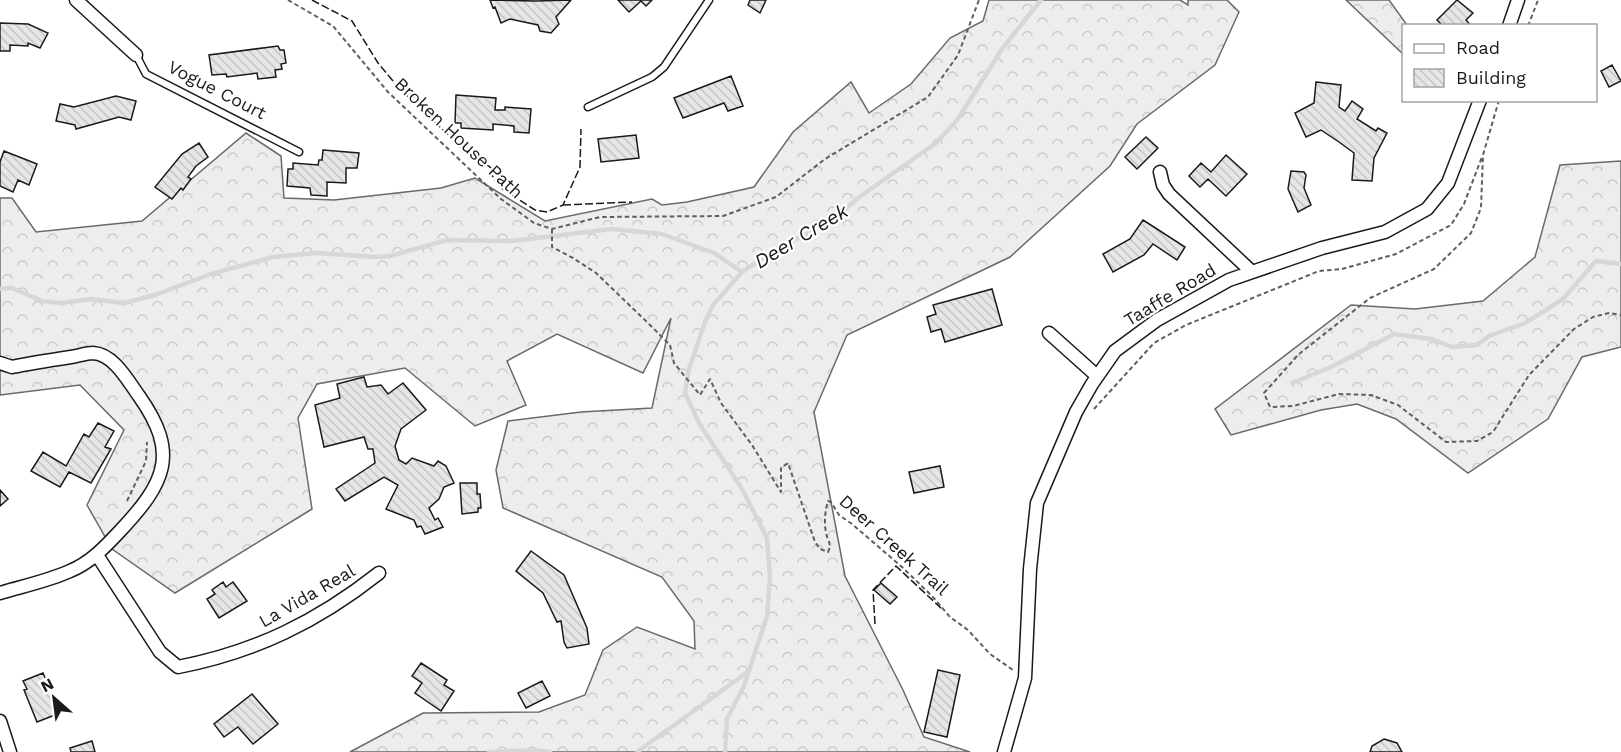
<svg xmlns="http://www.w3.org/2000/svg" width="1621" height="752" font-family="'Work Sans',sans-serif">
<defs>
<pattern id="forest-crowns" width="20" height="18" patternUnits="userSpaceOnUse" patternTransform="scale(1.5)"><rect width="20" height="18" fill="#ededed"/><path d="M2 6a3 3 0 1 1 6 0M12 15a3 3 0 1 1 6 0" fill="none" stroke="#cbcbcb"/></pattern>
<pattern id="building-back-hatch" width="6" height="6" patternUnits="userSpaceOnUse" patternTransform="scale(1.5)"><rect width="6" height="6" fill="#e6e6e6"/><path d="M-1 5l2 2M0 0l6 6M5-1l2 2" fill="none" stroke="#c5c5c5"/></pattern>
</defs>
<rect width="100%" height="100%" fill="#fff"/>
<path fill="url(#forest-crowns)" stroke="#6a6a6a" stroke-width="1.5" d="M989 0H1180L1188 5V0H1227L1239 12 1215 65 1137 124 1110 166 1010 257 847 335 814 412 845 576 903 690 924 737 970 752H350L423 713 539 712 585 695 603 650 637 627 695 649 694 621 662 577 503 508 496 470 508 421 581 412 652 408 671 318 643 373 557 334 507 361 526 405 475 426 405 368 317 384 298 418 312 509 175 593 112 549 87 505 124 430 80 385 0 395V198H12L36 232 142 221 246 133 281 156 284 198 334 200 441 188 475 178 545 221 652 199 662 205 687 202 754 187 793 132 851 82 869 113 911 84 950 38 983 21Z
M1346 0H1389L1407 25 1404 26 1403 54Z
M1621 161V347L1582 357 1548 419 1468 473 1396 419 1357 404 1321 410 1231 435 1215 409 1351 305 1415 309 1483 301 1535 257 1560 165Z"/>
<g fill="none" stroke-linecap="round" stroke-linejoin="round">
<path stroke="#d7d7d7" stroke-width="4.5" d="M0 289 12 288 42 301 61 303 91 299 124 303 155 295 211 274 273 257 317 253 376 257 390 256 447 240 512 241 612 229 662 234 714 253 742 272
M1292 383 1331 367 1394 334 1431 339 1452 347 1477 345 1489 336 1525 323 1563 299 1596 261 1621 264
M489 752C510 752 530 748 550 752
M637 752 749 671
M725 752 727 719 744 686 767 616 770 577 767 538 742 489 699 423 685 393 689 369 705 322 713 305 742 272 780 247 829 223 858 198 936 143 958 119 1002 49 1041 0"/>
</g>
<path fill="url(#building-back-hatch)" stroke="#1a1a1a" stroke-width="1.5" d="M490 0 536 1 571 0 556 17 559 24 551 33 540 31 538 25 510 19 501 23 495 7 493 8Z
M618 0H652L646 6 641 1 629 12Z
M750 0H766L760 13 748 5Z
M1457 0 1473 13 1466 20 1471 26H1440L1441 24 1437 20Z
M0 23 28 24 48 33 40 48 28 43V46L10 45V51H0Z
M278 46 280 50H284L286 63 281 64 282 69 275 70 276 77 258 79 257 73 227 77 226 74 212 75 209 55Z
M1612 65 1621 81 1609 87 1601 71Z
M731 76 743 106 728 111 724 103 683 118 674 98Z
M1316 82 1341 85 1339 107 1345 111 1352 101 1363 109 1357 119 1376 131 1378 128 1387 133 1374 158 1372 181 1352 180 1354 153 1339 142 1321 130 1306 137 1295 113 1314 103Z
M456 95 496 98 495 110H505V107L531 109 529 133 514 132V126L493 124V130L461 128V123H455Z
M116 96 136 101 131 120 119 117 76 129 75 125 56 121 60 104 74 107Z
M636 135 639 158 601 162 598 139Z
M1146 137 1158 148 1137 169 1125 157Z
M199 143 208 157 196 166 188 177 191 179 183 190 181 188 172 199 155 187 182 154Z
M323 150 359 153 357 168H346V183L327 182V196L311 195 310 188 287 186 288 169H293V163L318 165 319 160H322Z
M4 151 37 164 29 185 18 180 13 192 0 186V162Z
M1226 155 1247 174 1226 196 1208 179 1200 187 1189 176 1201 163 1211 172Z
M1291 171 1304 172 1306 175 1304 188 1311 205 1298 212 1288 189Z
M1143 220 1185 247 1177 260 1153 244 1144 255 1113 272 1103 254 1130 239Z
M992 289 1002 325 945 342 941 329 931 332 927 317 936 314 933 305Z
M364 377 367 387 381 385 388 394 403 383 426 410 401 429 395 446 399 460 406 464 412 458 434 466 438 461 446 466 454 483 444 487 439 499 429 508 435 520 438 518 443 527 425 534 421 526 417 527 414 520 386 509 398 485 384 477 345 501 336 489 375 463 373 449H368L364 437 324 447 315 405 340 398 337 384Z
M98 423 114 431 105 447 111 449 91 483 69 472 60 487 31 471 43 452 66 466 84 434 89 437Z
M940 466 944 487 914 493 909 472Z
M460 483H477V494H480L481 508H478V512L462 514Z
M0 490 8 499 0 506Z
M531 551 564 575 587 628 589 644 567 648 564 642 561 621 557 622 543 593 516 571Z
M223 582 226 587 233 582 247 601 219 618 207 599 215 594 212 590Z
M881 583 897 597 890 604 874 590Z
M421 663 447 680 444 685 454 691 441 711 415 693 422 683 412 676Z
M938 670 960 675 947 737 924 732Z
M43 673 60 713 37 722 24 690 27 689 23 681Z
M542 681 550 696 526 708 518 693Z
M252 694 278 724 253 744 238 727 224 737 214 724Z
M1384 739 1397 743 1402 752H1370L1372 746Z
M92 741 95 752H71L70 748Z"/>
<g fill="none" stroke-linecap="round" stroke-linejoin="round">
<defs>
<path id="lane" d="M136 55 146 74 299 152
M588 107 652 77 664 67 709 0"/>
<path id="street" d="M76 0 136 55
M1509 26 1518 0
M1160 172 1163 185 1169 194 1252 272
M1049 333 1097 376
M0 363 12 367C31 363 51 360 71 357 78 356 86 353 93 353 114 354 128 381 139 396 180 454 165 483 120 531 105 547 90 563 70 571 48 581 23 586 0 593
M97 555 160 652 178 667C255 652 317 622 379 573
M0 721 10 752
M1004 752 1025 678 1030 569 1037 503 1076 412 1092 384 1115 351 1157 320 1229 280 1322 248 1385 232 1427 209 1448 183 1480 100"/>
</defs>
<use href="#lane" stroke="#1a1a1a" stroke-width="9"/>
<use href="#street" stroke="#1a1a1a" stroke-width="15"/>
<path stroke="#5f5f5f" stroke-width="2" stroke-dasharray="4.5 3" stroke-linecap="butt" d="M288 0 333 26 388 92 501 199 534 223 552 229 600 217 723 216 776 197 825 159 928 97 958 55 979 0
M1528 26 1538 0
M1499 100 1483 155 1481 208 1471 233 1434 269 1370 298 1299 354 1264 393 1270 407 1293 406 1339 394 1371 395 1398 405 1446 442 1477 441 1493 432 1529 375 1574 329 1593 317 1609 313 1621 315
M552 229V247L573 258 596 273 649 324 670 345 674 363 700 395 710 379 721 403 752 445 781 492V468L788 463 815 542 820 549 828 552C832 543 828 542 826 533 824 522 825 511 828 501L831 502 839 515 852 524 902 567 932 596 950 617 968 630 990 654 1013 670
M1094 409 1154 343 1186 325 1319 271 1342 269 1396 254 1451 225 1464 204 1482 157
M127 501 146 461 147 442"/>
<use href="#lane" stroke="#fff" stroke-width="6"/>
<use href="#street" stroke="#fff" stroke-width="12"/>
<path stroke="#1a1a1a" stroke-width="1.5" stroke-dasharray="8 3" stroke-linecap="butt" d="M312 0 352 21 378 63 398 87 464 150 493 169 491 174 501 188 535 210 547 212 563 205 580 167 581 129
M563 205 632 202
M875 624 873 590 896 566 943 610"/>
</g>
<g text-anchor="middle" stroke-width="4.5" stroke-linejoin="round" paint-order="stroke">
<g font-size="18" fill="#1a1a1a" stroke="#fff">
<text transform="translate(217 90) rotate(27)" y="6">Vogue Court</text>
<text transform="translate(459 138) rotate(43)" y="6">Broken House Path</text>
<text transform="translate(1170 295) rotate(-31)" y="6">Taaffe Road</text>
<text transform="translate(894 545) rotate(42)" y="6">Deer Creek Trail</text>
<text transform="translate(307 596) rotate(-30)" y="6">La Vida Real</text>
</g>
<g font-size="20" font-style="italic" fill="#1a1a1a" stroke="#fff">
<text transform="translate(801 236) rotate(-31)" y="7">Deer Creek</text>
</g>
</g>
<rect x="1402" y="24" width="195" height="78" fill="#ffffff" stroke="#a3a3a3" stroke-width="1.5"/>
<rect x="1414" y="44" width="30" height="9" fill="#ffffff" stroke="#a3a3a3" stroke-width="1.5"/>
<text x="1456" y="54" font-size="18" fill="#1a1a1a">Road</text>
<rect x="1414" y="69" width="30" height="18" fill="url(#building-back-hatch)" stroke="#a3a3a3" stroke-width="1.5"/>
<text x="1456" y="84" font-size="18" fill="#1a1a1a">Building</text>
<g transform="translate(54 698) rotate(332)" stroke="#ffffff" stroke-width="4.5" paint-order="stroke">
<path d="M0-4.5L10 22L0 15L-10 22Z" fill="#1a1a1a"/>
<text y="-9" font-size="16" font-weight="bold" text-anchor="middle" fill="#1a1a1a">N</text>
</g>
</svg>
